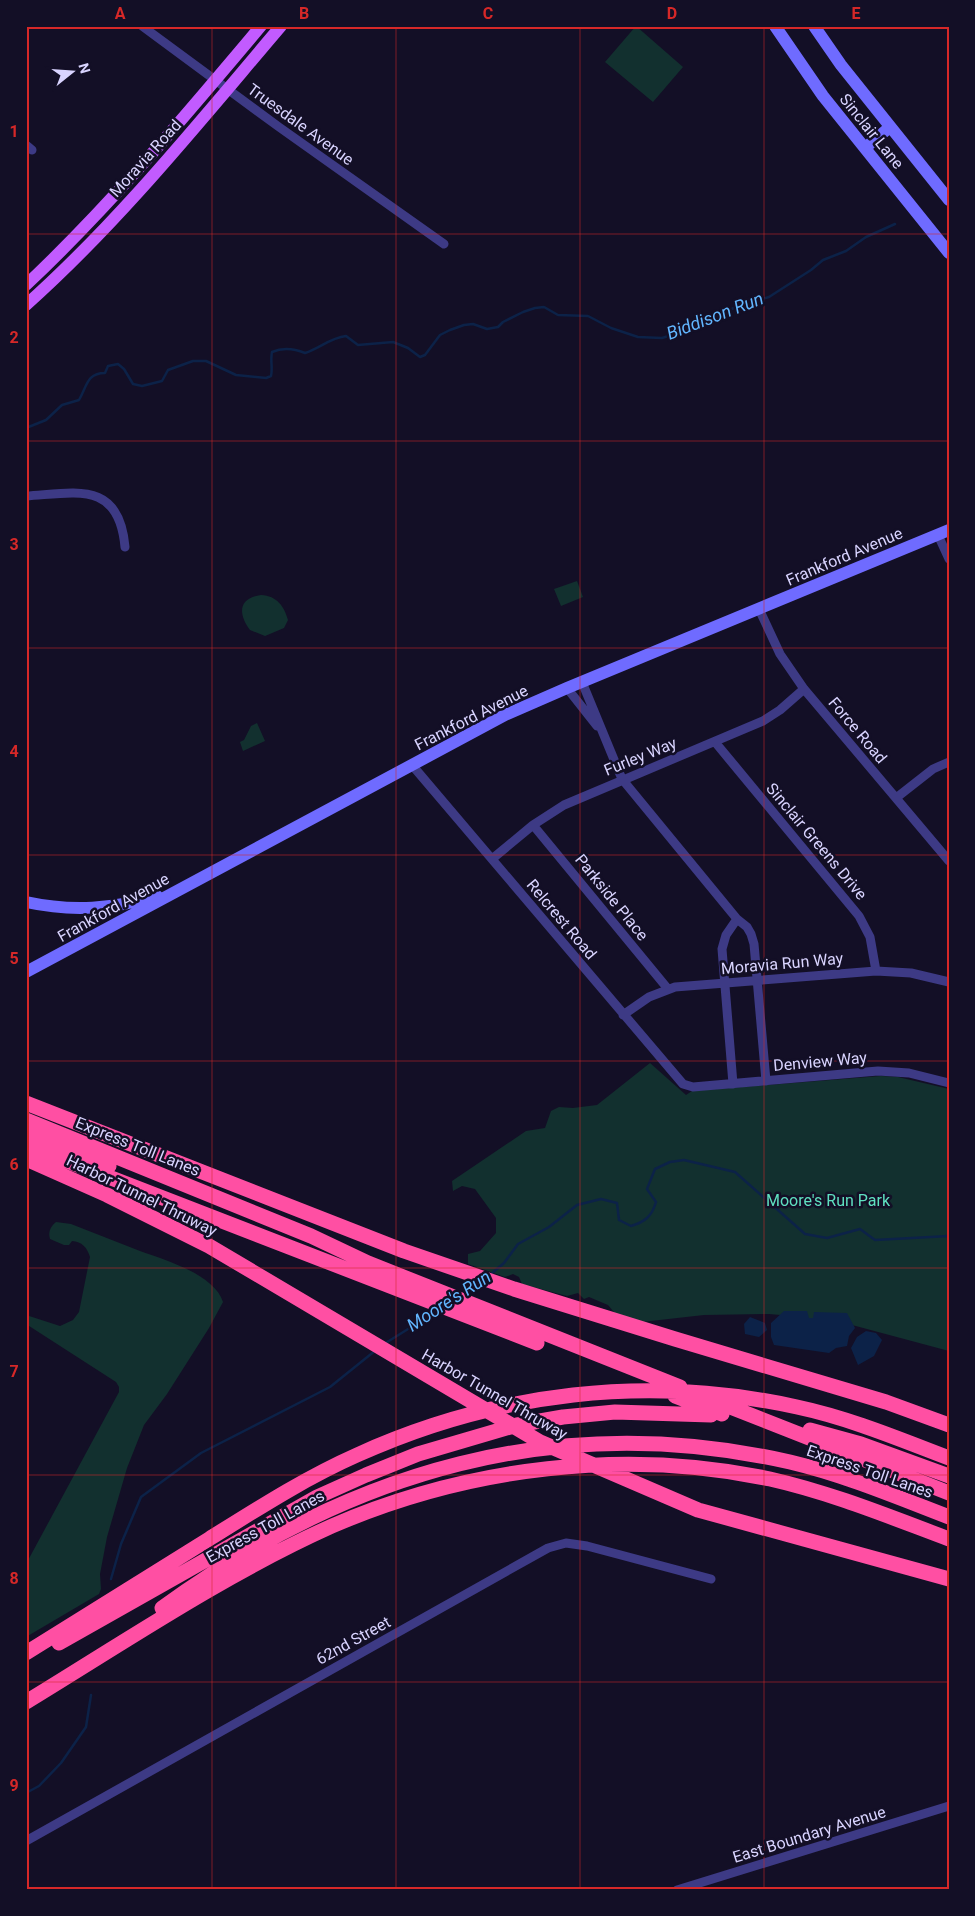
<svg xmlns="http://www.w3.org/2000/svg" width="975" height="1916" font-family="Roboto,sans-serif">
<rect width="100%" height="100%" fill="#130f26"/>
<path fill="#12302f" d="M636 26 683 67 653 102 605 62Z
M577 581 583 597 561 606 554 589Z
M261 595C277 596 284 606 288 620L284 628 265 636 250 630C238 614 238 598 261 595Z
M257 723 265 741 243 751 240 742 244 740 251 726Z
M650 1063 686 1095 692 1091 881 1076 898 1077 949 1089V1351L852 1325 792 1316 769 1314 704 1315 624 1324 608 1305 589 1297 584 1299 578 1293 567 1296 522 1284 519 1277 513 1274 505 1277 468 1264V1254L480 1251 496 1233V1218L475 1189 462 1186 453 1191 452 1181 526 1131 545 1128 551 1111 559 1107 573 1108 597 1105Z
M56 1222 71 1224C94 1233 117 1242 140 1251 165 1260 214 1274 223 1302L209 1328 167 1394 144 1425 127 1468 107 1537 100 1574 101 1589 99 1594 26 1637V1564L119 1392V1387L116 1382 26 1324V1315L60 1326 73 1320 79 1312 90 1257C87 1247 82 1242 72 1241L69 1245H64L50 1239C48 1232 50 1227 56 1222Z"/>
<path fill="#0c2248" d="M784 1311H807L809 1318H813L814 1312 847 1313 855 1328 849 1336 847 1346 836 1348 829 1353 774 1345 771 1337V1323Z
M750 1317 765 1323 767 1330 759 1337 745 1334 744 1324Z
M866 1331 876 1333 882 1340 874 1356 858 1365 851 1348 857 1337Z"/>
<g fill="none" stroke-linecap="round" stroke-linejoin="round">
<path stroke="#0c2248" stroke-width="2.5" d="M26 428 46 420 62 405 79 400C87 386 87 373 105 373L108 366 118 364 124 369 133 384 142 386 162 381 168 370 193 361H206L236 375 266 378 271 376C273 367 270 361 272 352 283 347 293 348 305 353 320 348 330 338 346 336L358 345 393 342 408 348 420 357 425 355 440 335 450 330 464 325 473 324 487 329 498 327 503 322 523 312 535 308 544 307 558 315 588 316 611 328 638 337 662 338 688 330 738 306 769 297 811 270 823 260 846 251 866 237 895 224
M491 1274 504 1263 518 1244 549 1227 577 1205 601 1199 617 1203 619 1220 631 1226C645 1222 652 1216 656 1202L647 1189 655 1169 670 1162 684 1160 735 1172 805 1234 827 1238 860 1229 875 1240 949 1236
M463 1295 482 1283
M384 1344 437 1311
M111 1579 121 1544 141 1497 201 1453 330 1387 376 1350
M26 1793 39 1786 61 1763 86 1727 91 1695"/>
<path stroke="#3d3a85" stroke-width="9" d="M142 26 279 127 444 244
M26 145 32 150
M26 496C76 493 119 480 125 547
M938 535 949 559
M759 609 780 654 804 689 949 861
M582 682 622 779 737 919 747 927 751 934 754 944 766 1081
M567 688 597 726
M715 742 859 916 870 937 876 971
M412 765 683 1084 693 1087 878 1071 909 1073 949 1083
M896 798 933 769 949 762
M533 825 668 989
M492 859 533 825 564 805 763 721 780 710 804 689
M623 1015 649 997 675 987 876 971 911 973 949 982
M733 1084 722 949 726 935 737 919
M26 1841 548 1548 566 1543 587 1546 711 1579
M677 1890 949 1806"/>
<path stroke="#6f6bff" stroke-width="12" d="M775 26 823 96 949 253
M814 26 841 65 949 200
M865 148 890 127
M26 902C72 912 113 909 157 896
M26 972 505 715 567 688 949 530"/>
<path stroke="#c25bff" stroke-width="12" d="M26 285C111 205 186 115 261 26
M26 305C120 221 200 121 281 26"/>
<path stroke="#ff4fa3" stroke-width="15" d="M26 1103 404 1251 514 1289 675 1339 886 1402 949 1425
M26 1120 311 1236 368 1263 680 1387
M26 1134 109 1166
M26 1145 537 1343
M26 1159 107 1195 209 1246 540 1442 698 1510 949 1579
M675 1396 722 1414
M710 1399 949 1493
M810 1430 861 1444 949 1476
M162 1608C351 1471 558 1409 790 1462 845 1475 897 1497 949 1517
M59 1643 317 1497 366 1475 418 1454 517 1425 563 1417 615 1412 711 1415
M26 1653C87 1615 148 1577 209 1539 257 1509 305 1478 357 1455 496 1392 648 1374 797 1407 849 1418 899 1439 949 1458
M26 1702C126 1641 225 1574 332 1526 468 1467 625 1448 770 1479 832 1493 890 1517 949 1539"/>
</g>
<path fill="none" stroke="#d62828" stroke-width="1" stroke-opacity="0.55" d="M212 26V1890M396 26V1890M580 26V1890M764 26V1890M26 234H949M26 441H949M26 648H949M26 855H949M26 1061H949M26 1268H949M26 1475H949M26 1682H949"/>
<g text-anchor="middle" stroke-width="5" stroke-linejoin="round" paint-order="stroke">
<g font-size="16" fill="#d9d4ff" stroke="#130f26">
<text transform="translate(301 124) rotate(36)" y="6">Truesdale Avenue</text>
<text transform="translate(872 131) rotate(51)" y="6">Sinclair Lane</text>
<text transform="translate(145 158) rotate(-48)" y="6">Moravia Road</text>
<text transform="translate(844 556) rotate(-23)" y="6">Frankford Avenue</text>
<text transform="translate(471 717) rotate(-27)" y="6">Frankford Avenue</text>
<text transform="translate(858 730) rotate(50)" y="6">Force Road</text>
<text transform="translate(640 756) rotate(-22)" y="6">Furley Way</text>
<text transform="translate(817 841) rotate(50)" y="6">Sinclair Greens Drive</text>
<text transform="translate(612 897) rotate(51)" y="6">Parkside Place</text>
<text transform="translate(113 907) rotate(-29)" y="6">Frankford Avenue</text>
<text transform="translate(562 919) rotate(50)" y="6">Relcrest Road</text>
<text transform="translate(782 963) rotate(-5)" y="6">Moravia Run Way</text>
<text transform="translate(820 1061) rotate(-5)" y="6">Denview Way</text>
<text transform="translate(138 1146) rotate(22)" y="6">Express Toll Lanes</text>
<text transform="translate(142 1195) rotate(26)" y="6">Harbor Tunnel Thruway</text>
<text transform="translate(495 1394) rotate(30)" y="6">Harbor Tunnel Thruway</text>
<text transform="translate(870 1471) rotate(19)" y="6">Express Toll Lanes</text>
<text transform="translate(265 1526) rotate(-29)" y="6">Express Toll Lanes</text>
<text transform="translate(353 1640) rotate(-29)" y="6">62nd Street</text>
<text transform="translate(809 1834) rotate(-17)" y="6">East Boundary Avenue</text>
</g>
<g font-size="16" fill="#5fe0c0" stroke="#130f26">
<text x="828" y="1206">Moore's Run Park</text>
</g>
<g font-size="18" font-style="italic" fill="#62b6ff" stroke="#130f26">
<text transform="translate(715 316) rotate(-21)" y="6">Biddison Run</text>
<text transform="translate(449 1301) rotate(-33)" y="6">Moore's Run</text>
</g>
</g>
<rect width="975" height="1916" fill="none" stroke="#130f26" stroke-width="55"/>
<g transform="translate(72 72) rotate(73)" stroke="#130f26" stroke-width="4" paint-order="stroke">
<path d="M0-4L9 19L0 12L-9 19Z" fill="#d9d4ff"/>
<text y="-8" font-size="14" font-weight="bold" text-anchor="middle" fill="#d9d4ff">N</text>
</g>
<rect x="28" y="28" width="920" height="1860" fill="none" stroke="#d62828" stroke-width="2"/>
<g font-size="16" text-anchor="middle" font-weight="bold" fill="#d62828">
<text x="120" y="19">A</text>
<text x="304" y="19">B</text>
<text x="488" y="19">C</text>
<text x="672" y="19">D</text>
<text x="856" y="19">E</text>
<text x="14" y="137">1</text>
<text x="14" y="343">2</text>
<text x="14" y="550">3</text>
<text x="14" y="757">4</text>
<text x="14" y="964">5</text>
<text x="14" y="1170">6</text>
<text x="14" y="1377">7</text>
<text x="14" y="1584">8</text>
<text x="14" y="1791">9</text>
</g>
</svg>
